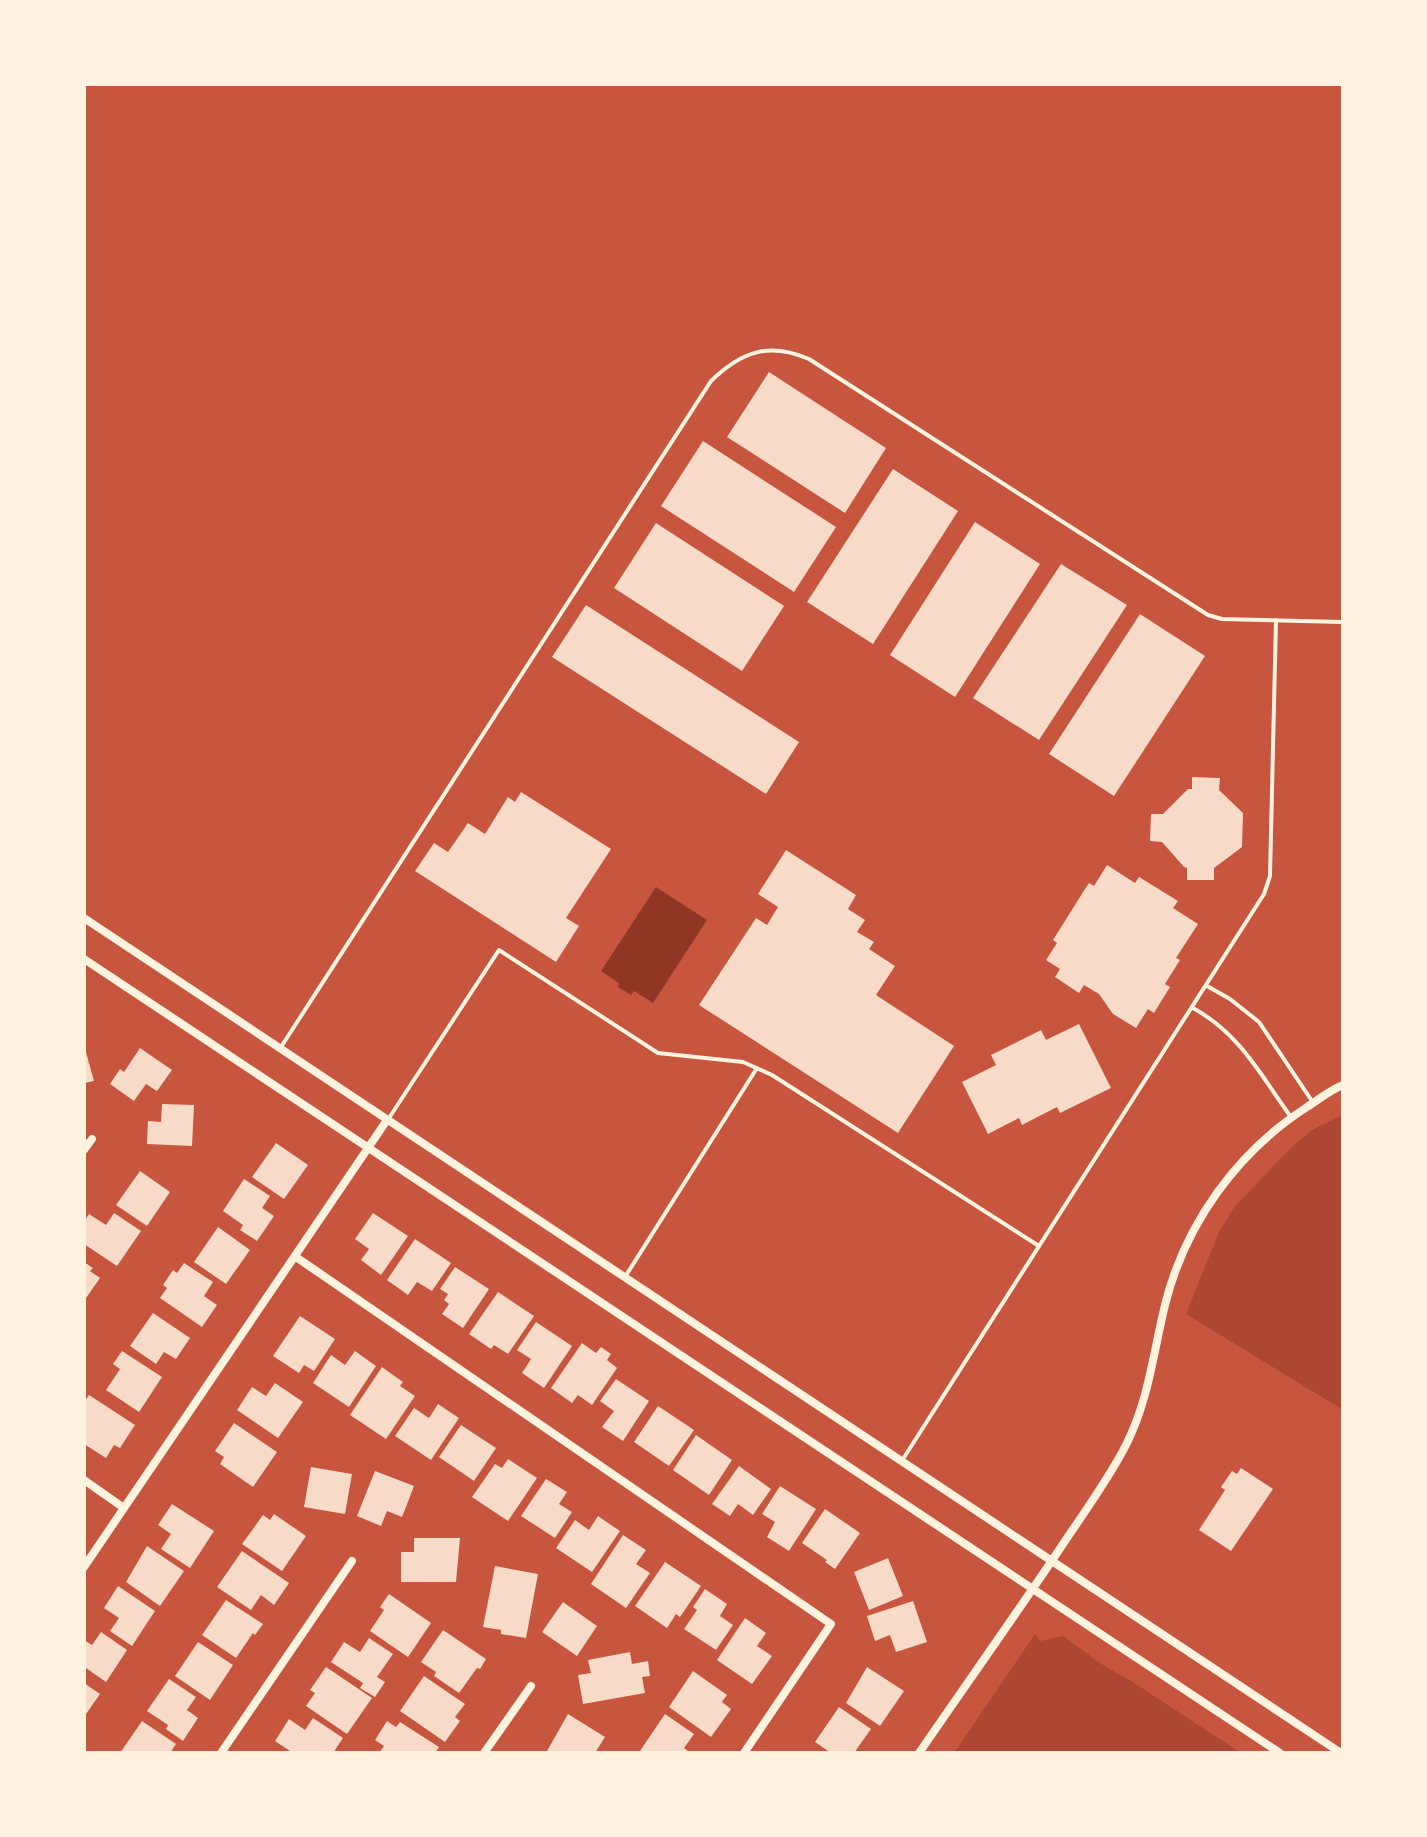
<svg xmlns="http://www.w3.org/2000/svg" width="1427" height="1837" font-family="'PT Serif',serif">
<rect width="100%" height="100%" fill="#c8553d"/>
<path fill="#ae4732" d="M1343 1115V1410L1186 1314 1219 1232 1235 1206 1294 1145 1312 1130Z
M1035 1634 1040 1641 1063 1636C1082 1649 1105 1669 1125 1677L1241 1753H954Z"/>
<path fill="#8f3625" d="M656 887 707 920 653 1003 634 991 631 995 618 987 619 983 601 971Z"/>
<path fill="#f7dbc8" d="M769 372 886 448 845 513 727 437Z
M703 441 836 527 794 592 661 506Z
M893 469 958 511 873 644 807 602Z
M975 522 1040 564 955 697 890 655Z
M656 523 784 606 742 671 614 588Z
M1061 564 1127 605 1039 740 973 698Z
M586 605 799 742 766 794 552 657Z
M1140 614 1205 656 1114 796 1049 754Z
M1192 777 1220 778 1219 790 1243 813 1242 847 1214 868V880H1187V868L1184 867 1162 842 1150 841 1151 814H1163L1188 789H1192Z
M521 792 611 849 566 918 579 926 556 962 415 871 434 843 448 852 468 823 485 834 508 797 515 802Z
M786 850 856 895 848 909 865 920 857 932 874 942 869 949 895 966 876 995 954 1046 898 1133 699 1005 756 918 767 925 778 907 758 894Z
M1107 865 1135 883 1139 877 1178 901 1173 908 1198 924 1176 958 1180 960 1165 984 1170 987 1154 1013 1148 1009 1136 1028 1113 1014 1099 994 1084 985 1079 993 1055 977 1060 969 1046 960 1057 943 1053 940 1085 889 1089 883 1094 886Z
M1079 1024 1111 1088 1060 1113 1057 1107 1022 1125 1019 1118 988 1134 962 1082 996 1065 991 1055 1041 1030 1046 1040Z
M84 1045 94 1081 84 1083Z
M140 1048 172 1070 157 1091 146 1084 134 1101 110 1084 120 1069 124 1072Z
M162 1104 194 1105 192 1146 147 1144 148 1121 161 1122Z
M276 1143 308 1165 284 1199 252 1177Z
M140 1171 170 1192 147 1226 116 1205Z
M244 1179 270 1196 262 1208 274 1216 257 1241 240 1230 243 1225 223 1211Z
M114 1213 141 1231 117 1266 84 1244V1222L89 1214 106 1225Z
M373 1213 408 1236 381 1275 361 1260 369 1249 355 1239Z
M218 1227 250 1250 226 1284 194 1262Z
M415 1239 451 1263 432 1291 417 1282 408 1295 387 1280Z
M84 1262 93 1268 90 1271 100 1278 84 1301Z
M184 1263 213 1282 204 1296 217 1305 202 1327 160 1298 167 1288 163 1285 173 1270 177 1273Z
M455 1267 489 1289 463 1328 442 1314 449 1304 444 1300 448 1294 440 1289Z
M498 1292 534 1316 508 1354 494 1345 491 1349 469 1334Z
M153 1313 190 1338 176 1359 164 1352 156 1364 130 1346Z
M300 1316 335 1339 314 1371 304 1365 299 1373 273 1356Z
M536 1322 572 1346 544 1388 522 1373 531 1359 517 1350Z
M582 1343 596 1353 601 1347 611 1354 607 1360 617 1368 592 1405 578 1395 572 1403 551 1388Z
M122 1351 162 1377 139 1412 106 1390 120 1369 113 1364Z
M355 1351 376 1366 349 1407 313 1383 331 1355 345 1365Z
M382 1367 403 1382 400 1386 415 1396 386 1439 350 1415Z
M616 1379 649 1401 623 1441 602 1427 614 1411 600 1401Z
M275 1383 303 1402 278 1438 237 1410 252 1387 266 1396Z
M89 1395 135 1425 120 1448 114 1445 106 1458 84 1444V1402Z
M438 1404 459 1418 431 1460 395 1436 414 1408 429 1418Z
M658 1406 694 1430 669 1466 634 1442Z
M234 1423 277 1452 253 1487 220 1464 224 1457 215 1451Z
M461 1425 496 1448 474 1481 439 1457Z
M696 1435 732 1460 709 1495 673 1470Z
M508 1459 537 1478 508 1521 472 1497 495 1464 502 1468Z
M739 1466 771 1489 753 1515 738 1504 730 1516 712 1504Z
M311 1467 352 1474 345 1514 304 1507Z
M1241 1468 1273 1489 1231 1551 1199 1530 1225 1490 1221 1487 1232 1471 1237 1474Z
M375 1471 414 1486 402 1517 387 1511 381 1526 357 1516Z
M546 1479 567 1492 559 1504 572 1512 555 1538 521 1516Z
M780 1486 816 1509 789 1551 767 1537 775 1522 762 1514Z
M172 1504 214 1531 190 1568 161 1549 171 1534 158 1525Z
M825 1509 860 1533 835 1569 825 1562 827 1560 802 1543Z
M274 1514 306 1536 282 1571 242 1544 263 1515 270 1520Z
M598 1516 620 1531 592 1572 556 1548 575 1520 589 1530Z
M623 1535 646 1550 636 1564 650 1573 626 1608 591 1584Z
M414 1538H460L456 1582H401V1552H414Z
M147 1546 184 1571 160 1606 126 1582Z
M242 1551 289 1583 274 1605 261 1595 251 1610 217 1587Z
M888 1558 903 1596 869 1610 854 1572Z
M665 1562 701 1586 680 1617 676 1614 667 1628 635 1606Z
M495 1566 538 1574 526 1638 501 1634V1630L483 1627Z
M118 1586 155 1611 132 1646 110 1631 119 1618 104 1608Z
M705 1589 727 1604 720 1616 733 1625 716 1650 684 1629 697 1610 693 1607Z
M389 1594 431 1623 408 1657 370 1631 384 1610 380 1607Z
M226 1600 263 1624 255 1635 253 1633 236 1658 202 1635Z
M913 1601 927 1642 896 1652 890 1635 875 1641 867 1616Z
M563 1602 597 1626 577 1656 542 1632Z
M745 1618 766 1633 757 1646 772 1656 752 1684 717 1660Z
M443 1630 486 1659 480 1669 477 1668 459 1693 434 1676 436 1672 421 1662Z
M101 1632 127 1650 106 1682 86 1668 84 1671V1640L92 1645Z
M369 1638 393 1654 377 1677 385 1682 375 1697 360 1688 363 1683 331 1662 344 1642 360 1652Z
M198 1642 233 1665 210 1700 175 1676Z
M630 1652 632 1664 648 1661 650 1676 642 1677 645 1693 583 1704 578 1675 591 1673 588 1660Z
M326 1667 372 1698 347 1734 306 1706 315 1693 310 1690Z
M867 1667 904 1691 880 1726 846 1703Z
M693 1671 727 1695 722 1702 731 1709 711 1737 669 1707Z
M424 1676 465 1704 455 1717 460 1721 445 1742 400 1711Z
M169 1679 196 1697 187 1710 198 1718 183 1741 166 1729 168 1725 147 1711Z
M84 1683 100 1694 84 1717Z
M839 1707 871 1729 854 1753H831L815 1742Z
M568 1714 605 1737 595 1753 547 1751Z
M665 1714 694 1734 684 1748 691 1753H643L640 1751Z
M313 1718 343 1738 333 1753H293L275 1741 289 1719 305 1730Z
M142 1721 176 1744 170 1753H120Z
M387 1721 396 1727 400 1722 439 1747 435 1753H379L384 1746 375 1740Z"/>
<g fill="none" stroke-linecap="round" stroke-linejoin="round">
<path stroke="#fff3e0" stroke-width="4" d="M1207 986 1230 999 1259 1022 1312 1101
M1193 1008C1240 1034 1260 1074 1291 1117
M281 1047 711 381C742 351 769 342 809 359L1208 615 1222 619 1343 622
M389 1118 499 950 658 1053 743 1062 772 1075 1039 1246
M625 1277 757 1068
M903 1459 1264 894 1270 876 1276 620"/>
<path stroke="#fff3e0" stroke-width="8" d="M84 918 1341 1753
M84 959 1280 1753
M84 1150 92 1139
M296 1257 831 1624 744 1753
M84 1480 124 1508
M84 1567 387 1120
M221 1753 352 1561
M484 1753 531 1686
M919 1753C965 1686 1012 1620 1057 1553 1080 1518 1107 1482 1126 1445 1149 1399 1153 1354 1165 1305 1185 1224 1237 1152 1307 1107 1318 1100 1330 1090 1343 1085"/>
</g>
<rect width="1427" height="1837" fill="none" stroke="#fff3e0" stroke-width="172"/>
</svg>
